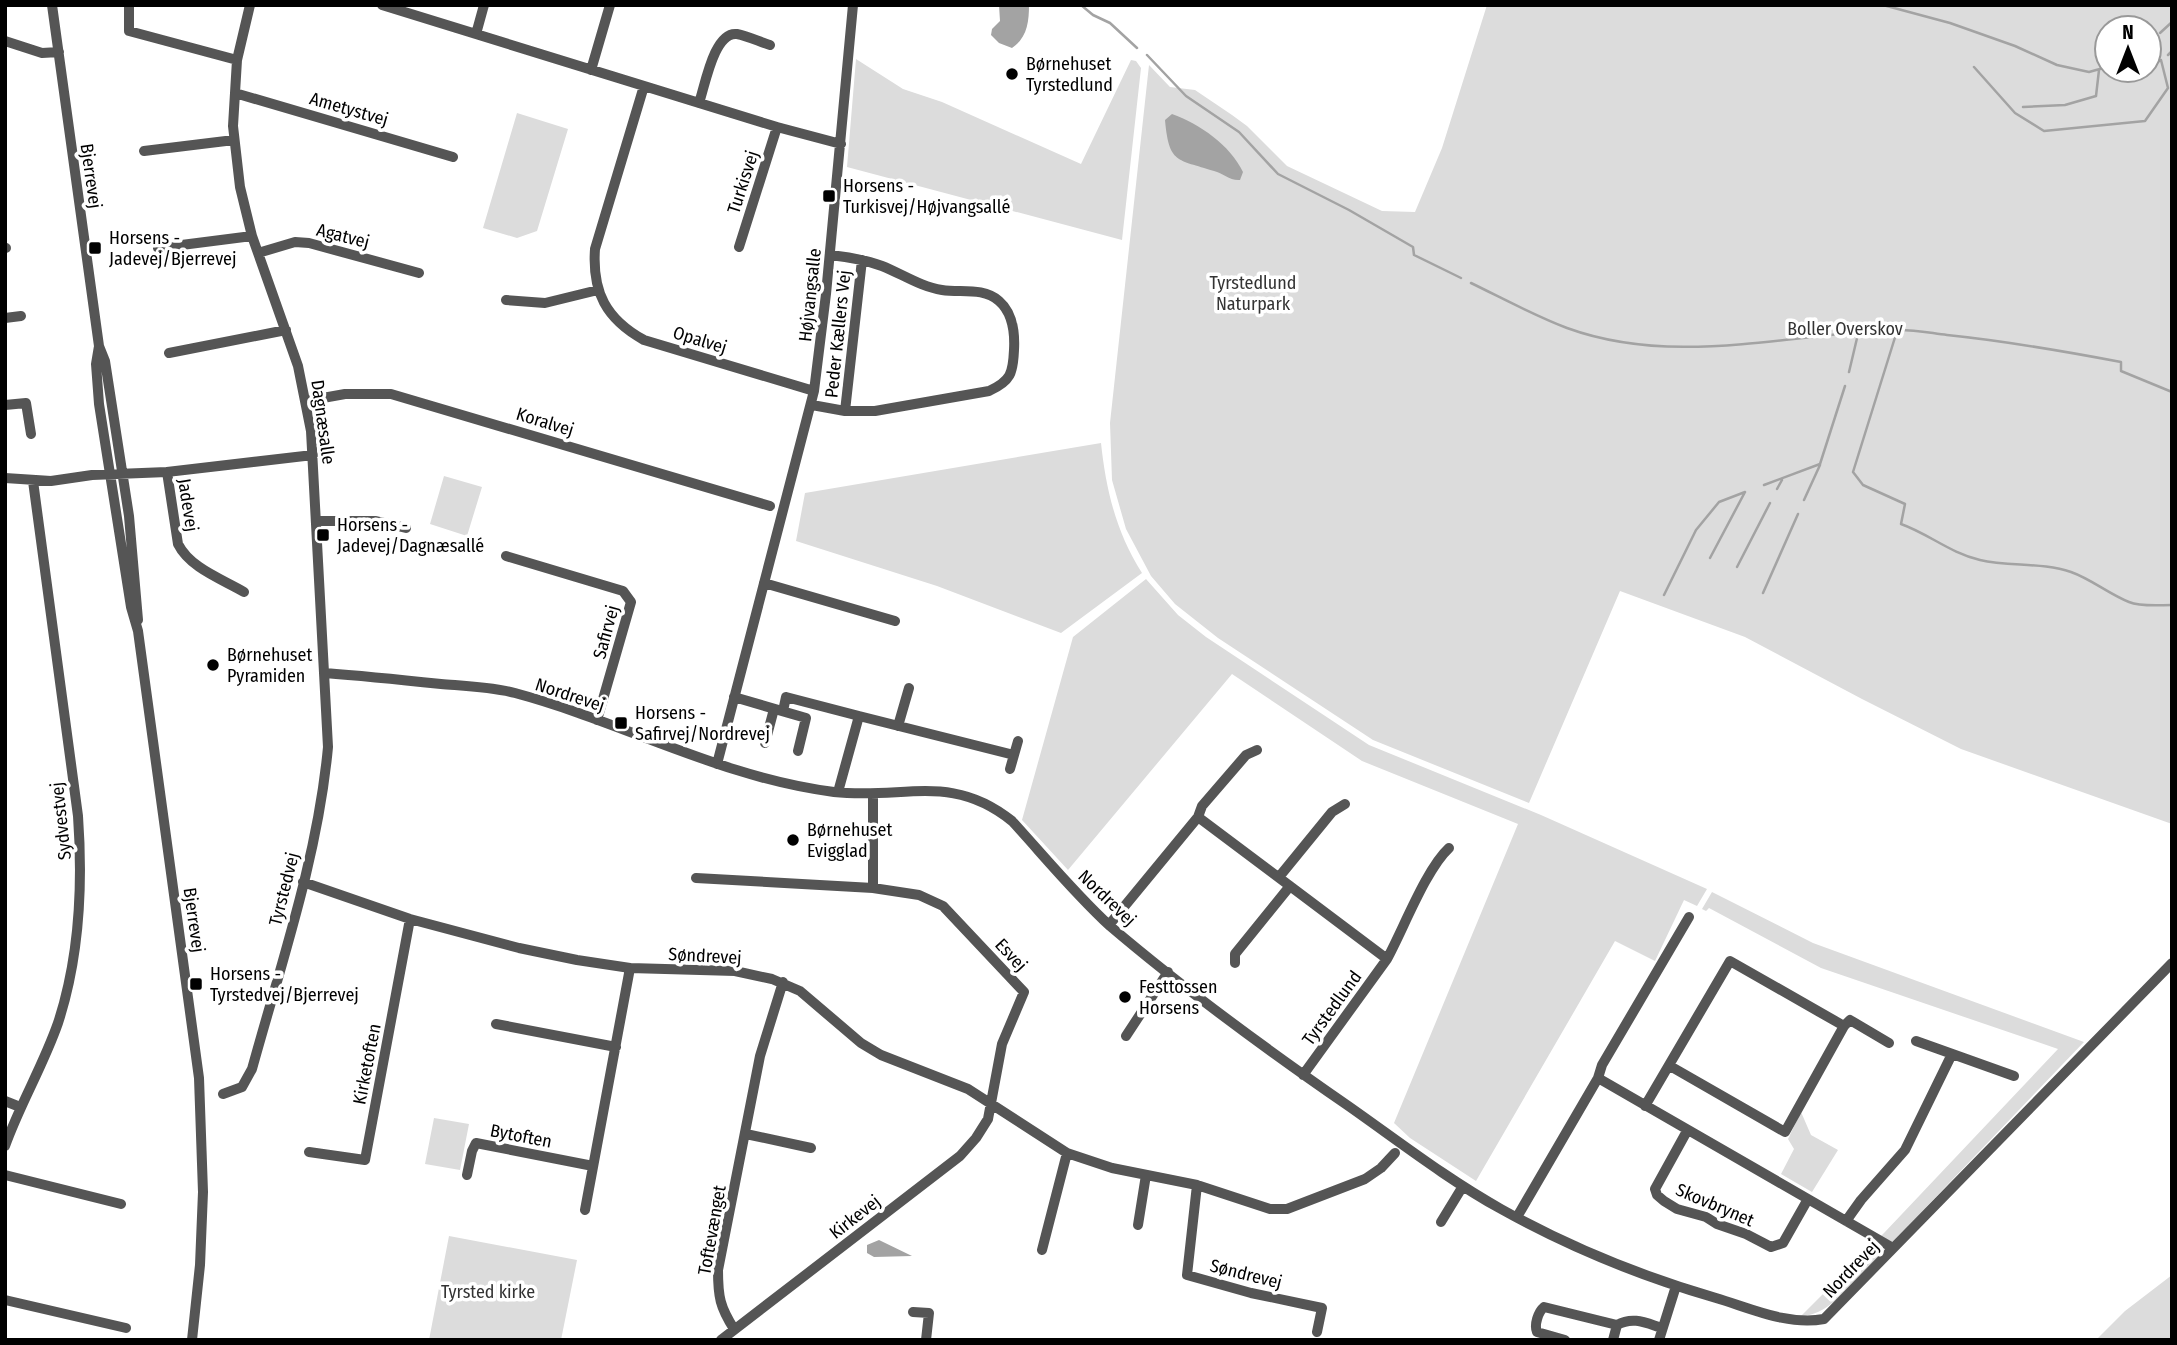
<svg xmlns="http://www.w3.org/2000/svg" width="2177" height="1345" font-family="'Fira Sans Condensed',sans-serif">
<rect width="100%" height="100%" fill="#fff"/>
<path fill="#dcdcdc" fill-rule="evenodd" d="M1487 5H2172V824L1961 749 1862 699 1745 637 1620 591 1529 803 1373 740 1218 638 1175 604 1151 576 1126 529 1112 480 1110 423 1149 65 1170 87 1195 90 1232 115 1247 126 1287 166 1382 211 1415 212 1442 148ZM2107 28H2149V70H2107Z
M856 59 903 89 942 102 1081 164 1131 60 1136 61 1141 68 1122 240 847 167Z
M517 113 568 129 537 231 517 238 483 228Z
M1101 443C1106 490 1116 532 1142 573L1061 633 937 586 796 541 805 493Z
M444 476 482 487 467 536 430 524Z
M1146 579 1178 615 1206 637 1369 745 1541 815 1707 889 1697 906 1684 900 1655 961 1615 941 1476 1181 1410 1138 1394 1123 1518 824 1362 761 1232 674 1068 870 1022 820 1073 637Z
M1712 892 1813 943 2084 1042 1842 1295C1828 1307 1819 1314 1800 1317L1884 1233 2058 1049 1821 968 1709 908 1706 911 1702 909Z
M1801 1112 1811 1135 1838 1150 1812 1192 1781 1174 1794 1149 1788 1139Z
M434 1118 469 1124 460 1170 425 1164Z
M449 1236 577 1260 561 1340H429Z
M2172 1275V1340H2096L2125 1311Z"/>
<path fill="#a3a3a3" d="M999 5H1029C1029 22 1027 38 1012 48L999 43 991 35 992 29 1000 21Z
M1172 114C1200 124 1230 145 1243 172L1240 180C1230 181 1223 173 1214 171 1177 159 1169 164 1165 120Z
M879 1240 912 1256 874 1257 867 1253V1245Z"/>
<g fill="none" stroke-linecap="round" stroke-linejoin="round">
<path stroke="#a3a3a3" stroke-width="2.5" d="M1081 5 1093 15 1110 23 1137 48
M1883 5 1950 23 2015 46 2057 65 2089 72 2107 67
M2160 33 2172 22
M2149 46 2151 44
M1147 55 1186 96 1239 132 1278 174 1349 210 1413 247 1414 255 1461 278
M2168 55 2172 51
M1974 67 2015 113 2044 131 2145 121 2168 88 2161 60 2149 67
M2131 79 2145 70
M2023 107 2065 105 2096 96 2099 70
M1471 283C1502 298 1535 316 1567 328 1674 367 1786 334 1894 330 1912 329 1930 333 1947 335 2006 341 2063 351 2121 362V371L2172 392
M1897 331 1853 472 1863 485 1905 504 1901 524C1929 534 1950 553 1980 560 2009 567 2042 562 2071 572 2091 579 2109 594 2129 602 2141 607 2159 605 2172 605
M1849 372 1858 334
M1764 485 1820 464 1845 386
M1777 489 1782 480
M1804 500 1820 465
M1710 558 1745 492
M1737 567 1770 503
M1763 593 1798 514
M1664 595 1696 530 1719 502 1745 492"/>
<path stroke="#555" stroke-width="10" d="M52 5 99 346 105 361 129 516 138 620
M129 5V31L237 60
M382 5 777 127 841 144
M476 34 484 5
M5 41 42 53 59 52
M591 70 610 5
M644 86 595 249C592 292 606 319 644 340L814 391
M235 93 453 157
M699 103C705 86 714 31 737 34 748 36 760 42 770 45
M144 151 234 140
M739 247 777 127
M5 248H6
M158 248 252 236
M258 253 295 242 309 243 419 273
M506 300 545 303 598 290
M5 318 21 316
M99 346 96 364 99 404 131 607 138 631 199 1078 203 1192 200 1265 192 1340
M169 353 286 330
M306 401 345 394H391L770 506
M5 405 26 403 31 434
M812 405 845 411H875L989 391C1011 381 1013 373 1014 350 1015 332 1013 313 999 301 983 287 961 293 942 290 921 287 902 274 882 266 866 260 848 257 830 255
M845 411 862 260
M167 472 178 544C190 568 222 579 244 592
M5 478 51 481 92 475 167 472 313 455
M316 521H376L406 528
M506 556 623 591 631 602 597 720
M764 583 895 621
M325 673C364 676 403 680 441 684 465 686 492 687 515 693 623 722 722 778 834 792 904 800 951 772 1012 821 1044 856 1075 894 1110 926 1185 990 1266 1049 1347 1105 1397 1140 1447 1179 1501 1209 1569 1247 1640 1276 1716 1298 1750 1308 1788 1326 1824 1319L2172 963
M734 697 806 718 798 751
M783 711 786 697 859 716 838 792
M859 716 1014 755
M898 726 909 688
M765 743 774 709
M717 764 814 391 826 294 853 5
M1010 769 1018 741
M1198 817 1202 806 1246 755 1257 750
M1279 877 1332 812 1345 804
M696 878 873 888 919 895 943 906 1024 992 1002 1044 988 1119 976 1138 960 1156 721 1340
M303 882 410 919 519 948 577 960 630 968 735 971 772 979 800 991 861 1043 881 1055 968 1089 1067 1153 1112 1168 1197 1185 1270 1209H1287L1365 1179 1381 1168 1395 1153
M873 888V794
M1109 925 1198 817 1387 959 1303 1075
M1387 959C1403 930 1426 869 1449 848
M1235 963V954L1290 886
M496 1024 616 1047
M1126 1036 1168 972
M1916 1041 2014 1076
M1670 1066 1785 1132 1844 1026
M1598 1078 1893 1248
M223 1094 242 1087 252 1069C281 964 318 856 328 747L311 431 298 366 252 236 240 187 233 126 237 60 250 5
M5 1101 20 1107
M1645 1106 1730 961 1844 1026 1850 1020 1889 1043
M1687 1131 1655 1189 1657 1195 1664 1201 1677 1209 1706 1217 1717 1224 1746 1234 1771 1247 1783 1243 1808 1199
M746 1134 811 1148
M5 1146C20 1104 43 1066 58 1023 80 956 83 886 78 816L33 481
M309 1152 365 1160 410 919
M5 1175 121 1204
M467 1175 472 1151 476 1143 593 1166
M1197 1185 1187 1275 1251 1293 1322 1308 1317 1332
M585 1210 630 968
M1517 1217 1598 1078 1602 1065 1689 917
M1846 1221 1861 1200 1905 1150 1952 1054
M1441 1222 1463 1186
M1138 1225 1146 1175
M1042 1250 1067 1153
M5 1300 126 1328
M913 1312 929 1313 926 1340
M734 1329C720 1307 718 1297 718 1270L760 1056 783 982
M1565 1340 1537 1332C1534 1325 1538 1312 1544 1307L1617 1325C1633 1316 1646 1323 1662 1328
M1613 1340 1617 1325
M1659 1340 1676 1286"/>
</g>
<g fill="#000" stroke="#fff" stroke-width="2.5">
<circle cx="1012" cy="74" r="7"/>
<rect x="822" y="189" width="14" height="14" rx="3.5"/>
<rect x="88" y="241" width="14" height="14" rx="3.5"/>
<rect x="316" y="528" width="14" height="14" rx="3.5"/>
<circle cx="213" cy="665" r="7"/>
<rect x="614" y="716" width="14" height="14" rx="3.5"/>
<circle cx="793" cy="840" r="7"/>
<rect x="189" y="977" width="14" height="14" rx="3.5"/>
<circle cx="1125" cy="997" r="7"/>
</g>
<g text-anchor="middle" stroke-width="7" stroke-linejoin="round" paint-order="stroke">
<g font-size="18" fill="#000" stroke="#fff" text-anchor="start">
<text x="1026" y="70">Børnehuset<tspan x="1026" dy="21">Tyrstedlund</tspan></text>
<text x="843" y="192">Horsens -<tspan x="843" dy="21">Turkisvej/Højvangsallé</tspan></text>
<text x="109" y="244">Horsens -<tspan x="109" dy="21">Jadevej/Bjerrevej</tspan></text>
<text x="337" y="531">Horsens -<tspan x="337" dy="21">Jadevej/Dagnæsallé</tspan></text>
<text x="227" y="661">Børnehuset<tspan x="227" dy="21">Pyramiden</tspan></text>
<text x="635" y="719">Horsens -<tspan x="635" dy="21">Safirvej/Nordrevej</tspan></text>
<text x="807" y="836">Børnehuset<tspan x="807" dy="21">Evigglad</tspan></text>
<text x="210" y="980">Horsens -<tspan x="210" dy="21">Tyrstedvej/Bjerrevej</tspan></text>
<text x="1139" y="993">Festtossen<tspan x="1139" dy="21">Horsens</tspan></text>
</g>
<g font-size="18" fill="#000" stroke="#fff">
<text transform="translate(349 109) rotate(16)" y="6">Ametystvej</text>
<text transform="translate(91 176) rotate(82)" y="6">Bjerrevej</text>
<text transform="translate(743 182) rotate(-72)" y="6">Turkisvej</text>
<text transform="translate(343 236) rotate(14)" y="6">Agatvej</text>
<text transform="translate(810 295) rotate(-84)" y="6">Højvangsalle</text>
<text transform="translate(838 334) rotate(-84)" y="6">Peder Kællers Vej</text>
<text transform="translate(700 340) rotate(17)" y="6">Opalvej</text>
<text transform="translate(323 422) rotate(82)" y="6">Dagnæsalle</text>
<text transform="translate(545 422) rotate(17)" y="6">Koralvej</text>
<text transform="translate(188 505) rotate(81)" y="6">Jadevej</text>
<text transform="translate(606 632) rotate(-75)" y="6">Safirvej</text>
<text transform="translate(570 695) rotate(18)" y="6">Nordrevej</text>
<text transform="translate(61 821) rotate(-96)" y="6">Sydvestvej</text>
<text transform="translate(284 889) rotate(-76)" y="6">Tyrstedvej</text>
<text transform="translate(1107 898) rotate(44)" y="6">Nordrevej</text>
<text transform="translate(194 920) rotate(82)" y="6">Bjerrevej</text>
<text transform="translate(1011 955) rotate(47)" y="6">Esvej</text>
<text transform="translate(705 956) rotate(3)" y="6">Søndrevej</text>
<text transform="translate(1332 1008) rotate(-54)" y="6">Tyrstedlund</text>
<text transform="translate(367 1064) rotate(-79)" y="6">Kirketoften</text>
<text transform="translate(521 1136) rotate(11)" y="6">Bytoften</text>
<text transform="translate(1715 1205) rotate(23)" y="6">Skovbrynet</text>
<text transform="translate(855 1217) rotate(-38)" y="6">Kirkevej</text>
<text transform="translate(712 1230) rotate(-80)" y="6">Toftevænget</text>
<text transform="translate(1851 1269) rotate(-46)" y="6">Nordrevej</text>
<text transform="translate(1246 1274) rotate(14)" y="6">Søndrevej</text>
</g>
<g font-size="18" fill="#333" stroke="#fff">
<text x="1253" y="289">Tyrstedlund<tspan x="1253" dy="21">Naturpark</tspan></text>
<text x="1845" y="335">Boller Overskov</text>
<text x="488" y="1298">Tyrsted kirke</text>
</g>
</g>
<rect width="2177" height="1345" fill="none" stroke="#000000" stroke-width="14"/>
<g transform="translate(2128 49)"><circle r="33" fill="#ffffff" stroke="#999999" stroke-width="2"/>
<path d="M0-5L12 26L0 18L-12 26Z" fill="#000000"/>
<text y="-10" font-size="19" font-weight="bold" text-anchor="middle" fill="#000000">N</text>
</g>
</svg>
